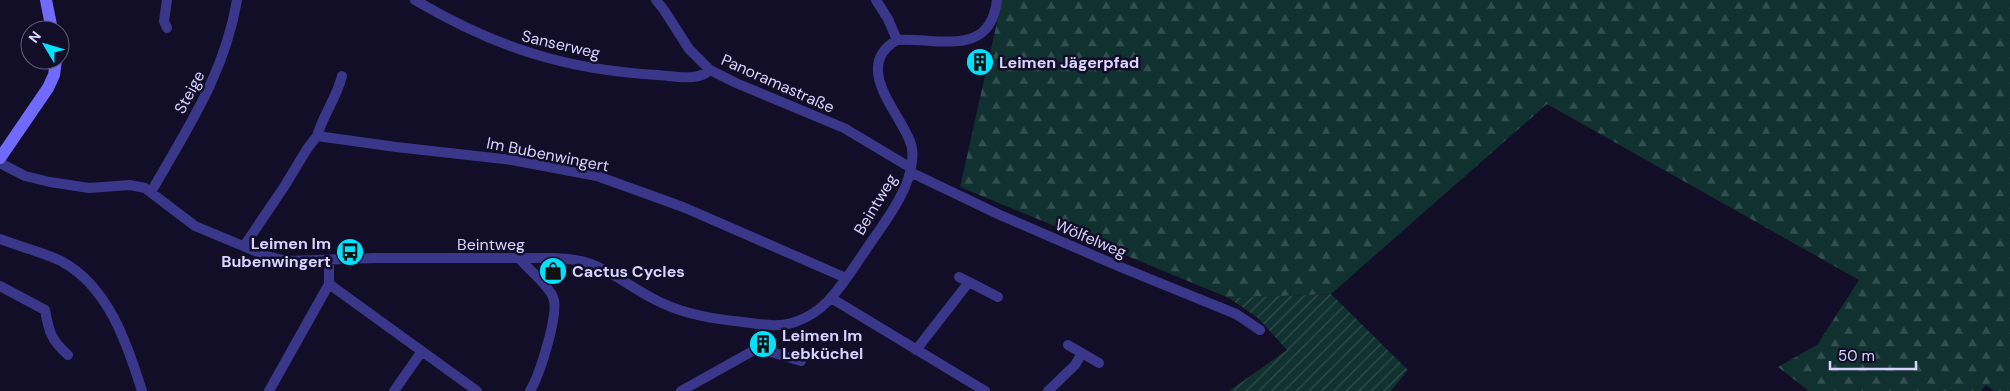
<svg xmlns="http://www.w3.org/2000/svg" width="2010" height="391" font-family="'DM Sans',sans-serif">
<defs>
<pattern id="forest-firs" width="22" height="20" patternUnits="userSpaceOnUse" patternTransform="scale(1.25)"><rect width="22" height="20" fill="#103130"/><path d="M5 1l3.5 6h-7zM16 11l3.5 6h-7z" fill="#324e4f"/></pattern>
<pattern id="garden-furrows" width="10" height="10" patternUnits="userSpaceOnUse" patternTransform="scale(1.25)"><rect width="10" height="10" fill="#103130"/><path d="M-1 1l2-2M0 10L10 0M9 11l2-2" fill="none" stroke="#324e4f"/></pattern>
</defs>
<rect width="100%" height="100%" fill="#120e27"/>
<path fill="url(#forest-firs)" d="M1002 0H2010V391H1994L1986 385 1981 391H1809L1778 367 1817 345 1859 280 1547 104 1331 294 1229 298 960 187Z"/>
<path fill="url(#garden-furrows)" d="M1331 294 1408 370 1391 391H1229L1287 350 1258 318 1229 298Z"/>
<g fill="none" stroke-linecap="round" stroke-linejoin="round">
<path stroke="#3a3689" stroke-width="10" d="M415 0C494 47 566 70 658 75 674 76 697 82 710 70
M656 0 664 10 689 49 710 70 736 83 844 128 911 168
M876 0 888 19 897 40
M167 28 164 21 167 0
M342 76C337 97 323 115 317 136L396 147 512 160 597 176 683 207 846 278
M0 163 25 176 50 182 89 188 130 185 145 188 195 226 267 256 287 261 375 258H548C564 258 581 259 596 266 619 276 639 293 662 303 687 315 715 319 743 322 761 324 778 328 795 322 807 318 818 311 827 302 841 288 852 270 863 254 880 228 910 192 912 161 913 154 912 145 909 139 897 110 853 65 897 40 938 37 990 59 997 0
M910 172 1000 215 1118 266 1236 314 1260 330
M151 192C187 129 225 73 237 0
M0 239C20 247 42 252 61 261 108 286 127 343 142 391
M244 246 284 187 307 149 317 136
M520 259C529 270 548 285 553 297 560 313 539 376 530 391
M329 260V284L477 391
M959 277 969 282
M0 286 45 310C49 332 51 340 68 355
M831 298 985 391
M1068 345 1099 363
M916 350 969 282 998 297
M269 391 329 284
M394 391 422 351
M681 391 758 348 801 361
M1048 391 1075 365 1082 353"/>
<path stroke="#706aff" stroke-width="12" d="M46 0 52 30
M0 158 48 88 54 75 56 60"/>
</g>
<defs>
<symbol id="building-disc" viewBox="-11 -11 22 22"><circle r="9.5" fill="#00e1fe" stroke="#120e27"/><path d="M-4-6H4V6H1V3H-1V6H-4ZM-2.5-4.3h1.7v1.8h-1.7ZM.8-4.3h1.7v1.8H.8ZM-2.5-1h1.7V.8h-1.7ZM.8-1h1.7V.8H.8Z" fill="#111"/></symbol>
<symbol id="bus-disc" viewBox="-11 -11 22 22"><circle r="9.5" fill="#00e1fe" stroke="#120e27"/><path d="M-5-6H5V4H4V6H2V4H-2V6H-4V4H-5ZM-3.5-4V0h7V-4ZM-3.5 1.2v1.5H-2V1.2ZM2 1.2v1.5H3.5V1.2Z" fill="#111"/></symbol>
<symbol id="shop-disc" viewBox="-11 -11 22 22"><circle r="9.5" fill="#00e1fe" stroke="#120e27"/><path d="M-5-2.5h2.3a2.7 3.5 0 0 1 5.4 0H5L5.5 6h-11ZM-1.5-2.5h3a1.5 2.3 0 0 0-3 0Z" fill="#111"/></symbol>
</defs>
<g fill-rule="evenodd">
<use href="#building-disc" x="964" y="46" width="32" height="32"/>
<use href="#bus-disc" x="334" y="236" width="32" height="32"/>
<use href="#shop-disc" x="537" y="255" width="32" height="32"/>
<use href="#building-disc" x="747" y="328" width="32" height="32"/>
</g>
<g text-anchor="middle" stroke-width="5" stroke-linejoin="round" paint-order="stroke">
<g font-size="16" fill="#d9d3ff" stroke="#120e27">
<text transform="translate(561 44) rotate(13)" y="6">Sanserweg</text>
<text transform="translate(778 83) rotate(24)" y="6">Panoramastraße</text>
<text transform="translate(189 92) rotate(-62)" y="6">Steige</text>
<text transform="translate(548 154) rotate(11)" y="6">Im Bubenwingert</text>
<text transform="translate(875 204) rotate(-59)" y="6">Beintweg</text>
<text transform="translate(1091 238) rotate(23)" y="6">Wölfelweg</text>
<text x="491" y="250">Beintweg</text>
</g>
<g font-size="16" font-weight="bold" fill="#d9d3ff" stroke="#120e27" text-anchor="start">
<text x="999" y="68">Leimen Jägerpfad</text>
<text x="331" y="249" text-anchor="end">Leimen Im<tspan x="331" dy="18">Bubenwingert</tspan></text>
<text x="572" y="277">Cactus Cycles</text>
<text x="782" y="341">Leimen Im<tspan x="782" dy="18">Lebküchel</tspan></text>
</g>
</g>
<g transform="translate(45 45) rotate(308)"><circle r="24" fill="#120e27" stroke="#625d7d"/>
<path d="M0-4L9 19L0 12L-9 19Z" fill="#00e1fe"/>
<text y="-8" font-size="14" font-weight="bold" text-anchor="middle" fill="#d9d3ff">N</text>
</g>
<path d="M1830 361v8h86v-8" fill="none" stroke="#d9d3ff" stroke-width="2.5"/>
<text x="1838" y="361" font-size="15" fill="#d9d3ff" stroke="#120e27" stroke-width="4" paint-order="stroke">50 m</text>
</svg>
